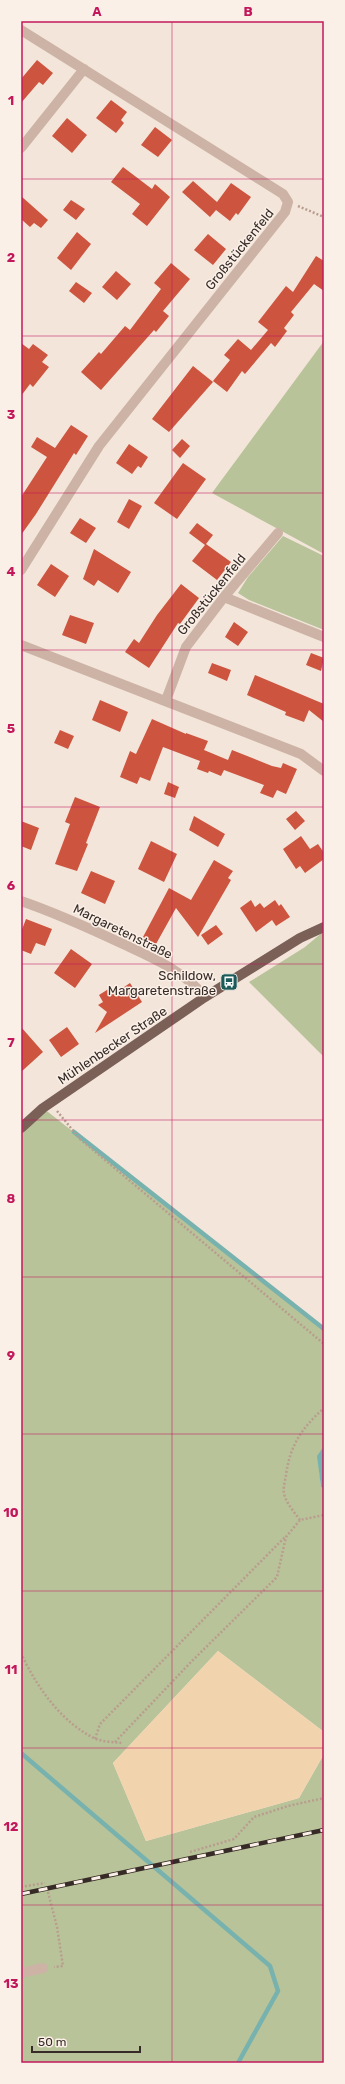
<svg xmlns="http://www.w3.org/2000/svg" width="345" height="2084" font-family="Rubik,sans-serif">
<rect width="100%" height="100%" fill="#f3e5da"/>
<path fill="#b9c399" d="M324 341V554L212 493Z
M283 536 324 556V630L249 600 238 593 248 577Z
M324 931V1057L249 982 305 947Z
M43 1108 324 1329V1446L318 1456 321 1487 324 1489V1732L218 1651 113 1763 146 1841 299 1798 324 1754V2063H21V1129Z"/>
<path fill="#f1d4ae" d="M218 1651 324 1732V1754L299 1798 146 1841 113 1763Z"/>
<path fill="#77b2af" d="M324 1446V1489L321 1487 317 1456Z"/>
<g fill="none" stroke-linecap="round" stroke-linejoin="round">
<path stroke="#77b2af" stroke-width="4.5" d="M74 1132 324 1329
M21 1753 270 1966 278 1991 238 2063"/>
</g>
<path fill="#cd543e" d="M37 60 53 73 43 85 39 82 21 103V79Z
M111 100 127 112 121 120 124 123 116 133 96 118Z
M67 118 87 135 72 153 52 136Z
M155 127 172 140 158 157 141 145Z
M123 167 152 189 155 184 170 197 147 226 132 214 140 204 111 182Z
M193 181 217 202 231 183 251 197 238 215 236 213 230 221 216 210 210 217 182 192Z
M21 196 48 220 41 228 34 223 30 227 21 219Z
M71 200 85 209 76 220 63 210Z
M77 232 91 244 71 270 57 258Z
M208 234 226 249 213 265 194 250Z
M316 256 324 261V291L314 284 291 312 294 315 284 328 287 331 275 347 271 343 245 374 242 371 227 392 213 381 230 360 224 355 238 339 251 350 268 330 258 322 286 286 293 292Z
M171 263 190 279 163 311 169 316 156 332 154 330 101 390 81 372 99 352 101 354 125 326 130 330 161 289 154 283Z
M116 271 131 284 117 300 102 287Z
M76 282 92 293 84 303 69 291Z
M21 343 29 349 33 344 48 355 42 362 49 367 33 387 30 384 21 396Z
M193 366 213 382 169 432 152 419Z
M71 425 88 436 76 455 74 453 36 514 21 535V497L47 457 31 447 37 437 55 448Z
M182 439 190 446 180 458 172 450Z
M129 444 148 457 141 468 138 466 132 474 116 463Z
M183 463 206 479 177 519 154 503Z
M129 499 142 506 129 529 117 522Z
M80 518 96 528 86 543 70 533Z
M197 523 213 535 206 544 231 562 217 580 192 561 205 545 189 533Z
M94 549 131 572 118 593 98 580 94 586 83 579Z
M51 564 69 576 55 597 37 585Z
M181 584 199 598 180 624 178 623 149 668 125 652 134 639 139 643 157 615Z
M70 615 94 623 86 644 62 635Z
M234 622 248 632 238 646 225 637Z
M311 653 324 658 321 671 306 665Z
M212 663 231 670 227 681 208 673Z
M255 675 324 704V722L309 710 304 722 285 715 286 712 247 695Z
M100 700 128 712 120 732 92 720Z
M152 719 186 734V733L208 741 204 750 228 760 232 750 272 766 281 768 283 763 297 769 286 794 277 790 273 798 260 793 264 785 224 770 221 776 209 771 208 773 197 769 200 761 163 747 150 781 140 777 137 784 120 777 130 751 136 754Z
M60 730 74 736 68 749 54 743Z
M168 782 179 787 175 798 164 794Z
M75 797 100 807 86 843 88 844 77 871 55 864 70 824 65 822Z
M296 811 305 821 295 830 286 819Z
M194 816 225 834 218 847 189 830Z
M21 821 39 828 31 850 21 846Z
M301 836 310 849 318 844 324 853V859L305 873 300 866 296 869 283 849Z
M151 841 177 854 164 882 138 869Z
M214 860 233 871 228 878 231 880 198 937 176 908 156 944 143 937 169 888 191 900Z
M91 871 115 881 105 904 81 893Z
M251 900 255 907 260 903 264 908 275 900 279 906 281 904 290 917 276 926 272 920 256 932 240 908Z
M26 919 52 929 45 946 36 943 31 954 21 950V932Z
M216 925 223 934 208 945 201 935Z
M71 949 92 964 75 988 54 973Z
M130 983 142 1002 95 1033 107 1012 98 1005 103 1002 99 995 110 988 114 994Z
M21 1027 43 1052 21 1072Z
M67 1027 79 1044 61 1057 49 1040Z"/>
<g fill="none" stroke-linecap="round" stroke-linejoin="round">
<path stroke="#b89d8f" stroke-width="2.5" stroke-dasharray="2 2" stroke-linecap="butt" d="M298 206 324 217
M57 1111 80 1139 324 1344
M300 1520C294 1512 287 1504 284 1494 283 1488 285 1481 286 1475 290 1445 302 1428 324 1408
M21 1653C36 1686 61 1722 94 1738 102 1742 113 1742 122 1743
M95 1739 100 1724 285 1537
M115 1742 191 1662 277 1577 286 1537 300 1520 324 1515
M190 1852 234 1839 254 1817 288 1806 324 1798
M21 1887 45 1883
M48 1892 57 1927 63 1966 54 1967"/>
<path stroke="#ccb3a5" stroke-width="10" d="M21 30 283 194 288 202 285 212 99 446 21 570
M21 148 84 69
M224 597 324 637
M21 645 301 754 324 771
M166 700 186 647 224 597 278 533
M21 901C56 913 89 928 123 944 153 958 184 971 205 997
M21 1973 43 1968"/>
<path stroke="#7a6057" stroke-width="10" d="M21 1128 43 1108 205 997 300 938 324 927"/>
<defs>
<path id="rail" d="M21 1894 324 1830"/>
</defs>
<use href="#rail" stroke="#372b27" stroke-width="4.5"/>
<use href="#rail" stroke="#faf0e7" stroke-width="3" stroke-dasharray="9" stroke-linecap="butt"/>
</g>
<path fill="none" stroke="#c2185b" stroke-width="1" stroke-opacity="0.55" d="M172 21V2063M21 179H324M21 336H324M21 493H324M21 650H324M21 807H324M21 964H324M21 1120H324M21 1277H324M21 1434H324M21 1591H324M21 1748H324M21 1905H324"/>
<defs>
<symbol id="bus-square" viewBox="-11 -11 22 22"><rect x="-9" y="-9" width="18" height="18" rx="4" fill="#1a5b5a" stroke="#faf0e7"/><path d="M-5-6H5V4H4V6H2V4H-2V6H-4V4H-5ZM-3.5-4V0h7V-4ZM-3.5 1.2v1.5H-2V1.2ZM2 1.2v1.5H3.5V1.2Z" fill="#fff"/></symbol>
</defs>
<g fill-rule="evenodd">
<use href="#bus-square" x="219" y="972" width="20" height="20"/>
</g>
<g text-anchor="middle" stroke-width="3" stroke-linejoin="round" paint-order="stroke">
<g font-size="13" fill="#372b27" stroke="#faf0e7">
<text transform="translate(239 249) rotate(-51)" y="5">Großstückenfeld</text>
<text transform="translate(211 594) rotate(-51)" y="5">Großstückenfeld</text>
<text transform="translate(123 931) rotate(26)" y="5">Margaretenstraße</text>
<text transform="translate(112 1045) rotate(-34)" y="5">Mühlenbecker Straße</text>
</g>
<g font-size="13" fill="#372b27" stroke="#faf0e7" text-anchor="end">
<text x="216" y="980">Schildow,<tspan x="216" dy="15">Margaretenstraße</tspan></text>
</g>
</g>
<rect width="345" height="2084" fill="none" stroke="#faf0e7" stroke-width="44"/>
<path d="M32 2046v6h108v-6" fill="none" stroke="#372b27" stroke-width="2"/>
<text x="38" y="2046" font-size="12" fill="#372b27" stroke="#faf0e7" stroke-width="3" paint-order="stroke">50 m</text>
<rect x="22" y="22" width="301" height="2040" fill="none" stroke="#c2185b" stroke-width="1.5"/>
<g font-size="13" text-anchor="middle" font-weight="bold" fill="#c2185b">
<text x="97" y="16">A</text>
<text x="248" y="16">B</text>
<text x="11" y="105">1</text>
<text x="11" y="262">2</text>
<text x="11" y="419">3</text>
<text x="11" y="576">4</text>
<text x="11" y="733">5</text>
<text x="11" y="890">6</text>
<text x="11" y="1047">7</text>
<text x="11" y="1203">8</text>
<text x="11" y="1360">9</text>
<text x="11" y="1517">10</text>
<text x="11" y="1674">11</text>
<text x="11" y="1831">12</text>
<text x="11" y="1988">13</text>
</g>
</svg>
